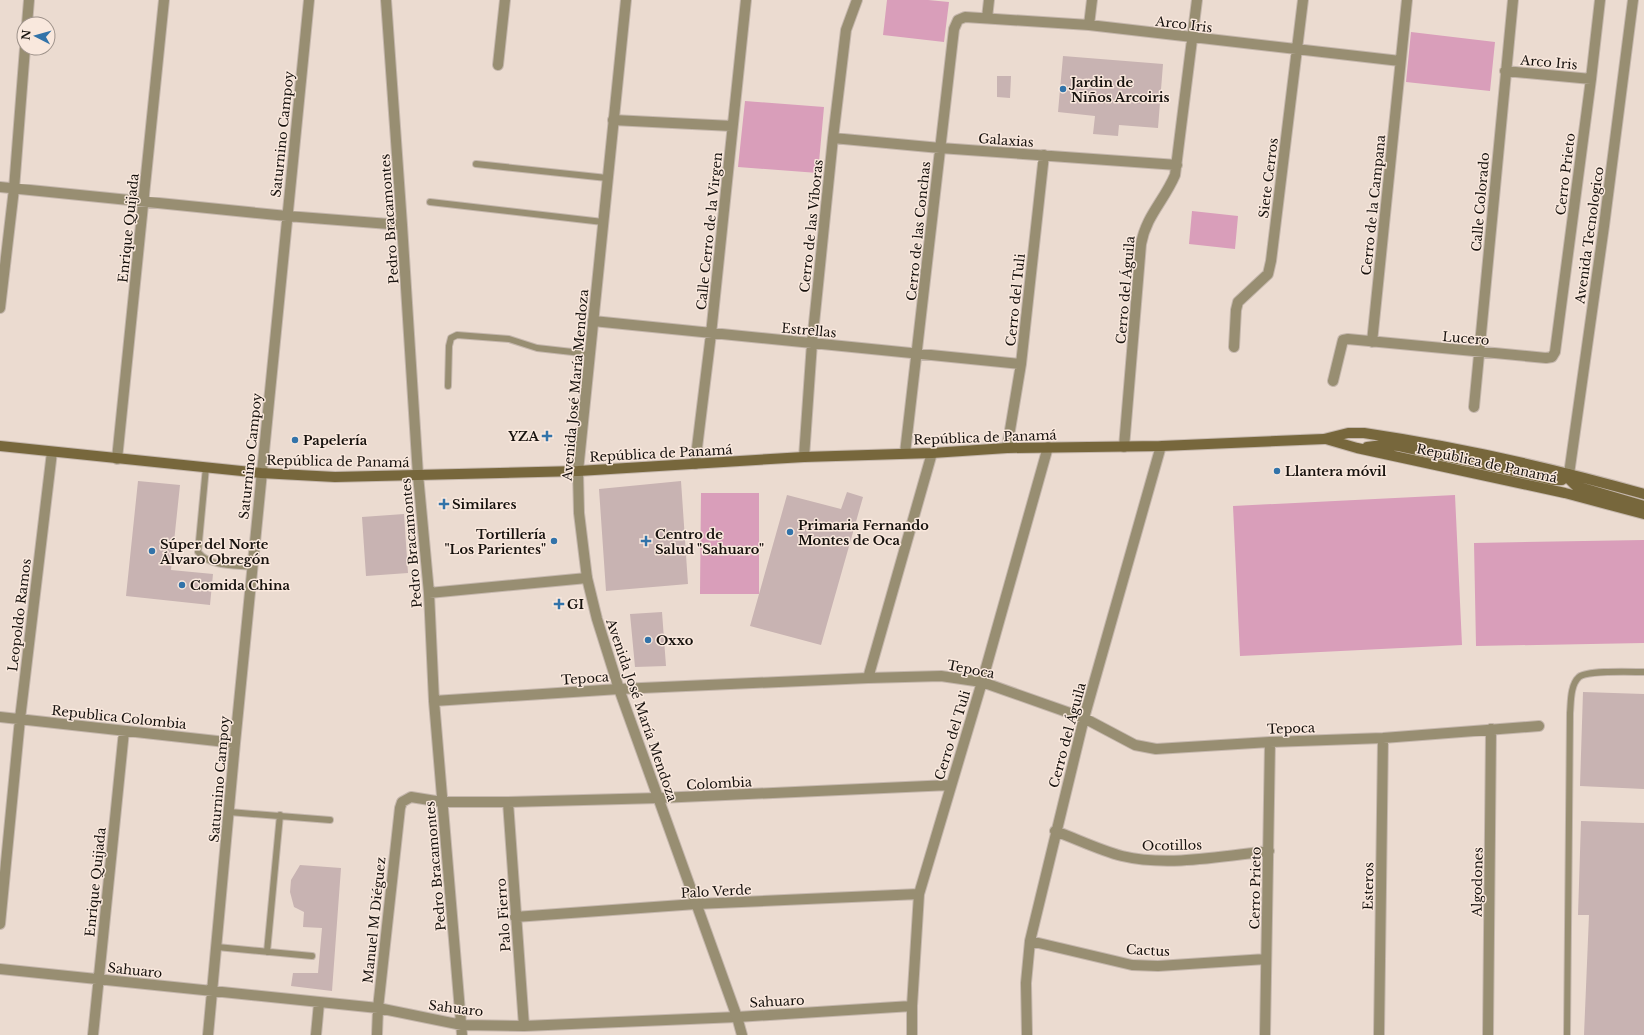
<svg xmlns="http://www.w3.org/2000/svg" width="1644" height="1035" font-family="'Libre Baskerville',serif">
<rect width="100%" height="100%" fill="#ebdbd0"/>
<path fill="#d99eba" d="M887 0H928L949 2 944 42 883 35Z
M1411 32 1495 42 1490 91 1406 82Z
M745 101 824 107 818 173 738 167Z
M1192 211 1238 216 1235 249 1189 244Z
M701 493H759V594H700Z
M1455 495 1462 645 1240 656 1233 506Z
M1644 540V643L1476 646 1474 543Z"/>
<path fill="#c8b3b2" d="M1063 56 1163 64 1158 128 1119 125 1118 136 1093 134 1095 116 1058 112Z
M997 76H1011L1010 98 997 97Z
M138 481 180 485 171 570 213 574 210 605 126 596Z
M681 481 688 584 606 591 599 489Z
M847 492 863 497 821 645 750 626 787 495 841 509Z
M404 514 408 573 366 576 362 517Z
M662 612 666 666 635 667 630 614Z
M1583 692 1644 694V789L1580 786Z
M1581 821 1644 823V1035H1584L1589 915H1578Z
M300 865 341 868 332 991 291 986 293 973H318L322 928 303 927 304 912 294 907 290 892 291 880Z"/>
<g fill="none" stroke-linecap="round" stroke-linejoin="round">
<defs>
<path id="service" d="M476 164 607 178
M430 202 603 222
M448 386 449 346 451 338 457 335 509 339 537 348 590 354
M206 467 198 552C210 567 235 565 252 567
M229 812 330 820
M217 947 312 956
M267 952 280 815
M1567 1035 1570 713C1571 703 1570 685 1579 677 1588 670 1631 672 1644 672"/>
<path id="minor" d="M386 0 402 225 418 475 429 593 434 701 462 1035
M987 18 989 0
M27 24 29 0
M1089 25 1092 0
M498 65 505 0
M1505 71 1591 79
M613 120 732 126
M833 138 940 148 1177 165
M0 187 287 216 402 225
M0 308 14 189 25 48
M593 321 1021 364
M1372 342 1407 0
M1234 347 1236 310 1238 302 1268 274 1271 261 1303 0
M1333 381 1342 344 1343 340 1348 339 1546 358 1552 357 1555 352 1591 79 1600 0
M1474 407 1513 0
M1124 447 1141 244C1146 216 1164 201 1175 175L1197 0
M1007 448 1021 364 1044 155
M905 453 954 29 958 20 965 17 1089 25 1400 61
M804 457 812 343 833 138 846 30 857 0
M117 459 164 0
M695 464 711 334 746 0
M429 593 587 578
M868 678 932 453
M434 701 619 689 868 678 941 676 982 682 1084 718 1135 745 1156 749 1270 742 1383 738 1539 726
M0 717 235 743
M508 802 524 1026
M1055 831C1077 839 1099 850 1122 856 1168 867 1223 856 1269 851
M515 917 696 904 919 894
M0 924 20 719 52 452
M1030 941 1132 965 1158 966 1266 959
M0 969 378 1008 462 1025 524 1026 737 1017 912 1006
M93 1035 124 731
M208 1035 235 743 309 0
M316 1035 319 1003
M377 1035 378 1008 400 808 402 802 411 797 442 802H508L659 798 950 785
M912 1035V1006L919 894 982 682 1048 447
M1027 1035 1026 983 1030 941 1084 718 1161 446
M1265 1035 1270 742
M1379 1035 1383 738
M1488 1035 1491 729"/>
<path id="tertiary" d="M626 0 578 471 579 513 587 578 597 619 619 689 737 1017 742 1035
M1569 474 1604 226 1633 0"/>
<path id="secondary" d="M1326 439 1357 448 1565 493 1644 514
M0 446 261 473 335 477 578 471 804 457 932 453 1007 448 1161 446 1324 439 1348 433H1364C1459 447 1552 468 1644 494
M1367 447 1383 445 1399 446 1554 480H1562L1569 474
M1569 474 1570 480 1576 486 1644 506"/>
</defs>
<use href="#service" stroke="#c5b7ad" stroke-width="8"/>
<use href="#minor" stroke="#c5b7ad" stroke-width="12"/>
<use href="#tertiary" stroke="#c5b7ad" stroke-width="12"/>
<use href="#secondary" stroke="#c5b7ad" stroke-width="12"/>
<use href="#service" stroke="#988e72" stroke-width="6"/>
<use href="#minor" stroke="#988e72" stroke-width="10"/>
<use href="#tertiary" stroke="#988e72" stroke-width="10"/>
<use href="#secondary" stroke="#77673c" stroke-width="10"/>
</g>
<g fill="#3273a9" stroke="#f9e8dd" stroke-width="1.5">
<circle cx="1063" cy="89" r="4"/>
<path d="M545 430h4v4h4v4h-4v4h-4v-4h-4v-4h4z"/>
<circle cx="295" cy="440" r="4"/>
<circle cx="1277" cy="471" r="4"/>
<path d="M442 498h4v4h4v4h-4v4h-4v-4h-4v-4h4z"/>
<circle cx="790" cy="532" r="4"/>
<circle cx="554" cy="541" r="4"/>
<path d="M644 535h4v4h4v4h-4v4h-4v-4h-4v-4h4z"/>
<circle cx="152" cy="551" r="4"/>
<circle cx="182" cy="585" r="4"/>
<path d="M557 598h4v4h4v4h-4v4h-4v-4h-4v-4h4z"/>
<circle cx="648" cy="640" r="4"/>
</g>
<g text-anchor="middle" stroke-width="3" stroke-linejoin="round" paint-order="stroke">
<g font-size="13" fill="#16110d" stroke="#f9e8dd">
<text transform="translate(1184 24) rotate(7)" y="5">Arco Iris</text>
<text transform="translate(1549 62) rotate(5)" y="5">Arco Iris</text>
<text transform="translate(282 134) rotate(-84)" y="5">Saturnino Campoy</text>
<text transform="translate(1006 140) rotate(4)" y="5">Galaxias</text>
<text transform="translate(1565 174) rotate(-83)" y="5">Cerro Prieto</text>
<text transform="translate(1268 178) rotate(-83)" y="5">Siete Cerros</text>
<text transform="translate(1480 202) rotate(-85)" y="5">Calle Colorado</text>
<text transform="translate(1373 205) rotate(-84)" y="5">Cerro de la Campana</text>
<text transform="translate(389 219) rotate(-94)" y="5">Pedro Bracamontes</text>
<text transform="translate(811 226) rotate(-84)" y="5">Cerro de las Víboras</text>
<text transform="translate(128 228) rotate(-84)" y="5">Enrique Quijada</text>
<text transform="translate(709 231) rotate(-84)" y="5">Calle Cerro de la Virgen</text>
<text transform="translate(918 231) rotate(-84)" y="5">Cerro de las Conchas</text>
<text transform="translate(1589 235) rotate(-82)" y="5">Avenida Tecnologico</text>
<text transform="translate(1125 290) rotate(-85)" y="5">Cerro del Águila</text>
<text transform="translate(1015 300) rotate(-84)" y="5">Cerro del Tuli</text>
<text transform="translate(809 330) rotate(5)" y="5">Estrellas</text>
<text transform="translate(1466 338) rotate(5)" y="5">Lucero</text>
<text transform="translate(575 385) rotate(-85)" y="5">Avenida José María Mendoza</text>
<text transform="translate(985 437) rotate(-2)" y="5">República de Panamá</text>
<text transform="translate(661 453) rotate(-3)" y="5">República de Panamá</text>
<text transform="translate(250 456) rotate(-84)" y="5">Saturnino Campoy</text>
<text transform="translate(338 461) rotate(1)" y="5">República de Panamá</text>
<text transform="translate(1487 463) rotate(12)" y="5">República de Panamá</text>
<text transform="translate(411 543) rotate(-95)" y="5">Pedro Bracamontes</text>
<text transform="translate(19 615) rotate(-83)" y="5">Leopoldo Ramos</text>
<text transform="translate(971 669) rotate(11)" y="5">Tepoca</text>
<text transform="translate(585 678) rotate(-4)" y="5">Tepoca</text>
<text transform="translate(642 710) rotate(71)" y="5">Avenida José María Mendoza</text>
<text transform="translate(119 717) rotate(6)" y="5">Republica Colombia</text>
<text transform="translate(1291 728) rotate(-2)" y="5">Tepoca</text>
<text transform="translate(952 735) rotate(-73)" y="5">Cerro del Tuli</text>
<text transform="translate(1067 735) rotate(-75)" y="5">Cerro del Águila</text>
<text transform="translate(219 779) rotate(-85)" y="5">Saturnino Campoy</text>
<text transform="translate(719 783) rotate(-3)" y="5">Colombia</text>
<text transform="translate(1172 845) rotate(-1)" y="5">Ocotillos</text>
<text transform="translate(435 866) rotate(-95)" y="5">Pedro Bracamontes</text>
<text transform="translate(95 882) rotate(-84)" y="5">Enrique Quijada</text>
<text transform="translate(1477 882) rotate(-89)" y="5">Algodones</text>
<text transform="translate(1368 886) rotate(-89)" y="5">Esteros</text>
<text transform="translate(1255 888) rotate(-89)" y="5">Cerro Prieto</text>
<text transform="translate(716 891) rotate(-3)" y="5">Palo Verde</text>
<text transform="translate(503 915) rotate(-94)" y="5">Palo Fierro</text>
<text transform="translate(374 920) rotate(-84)" y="5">Manuel M Diéguez</text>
<text transform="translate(1148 950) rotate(3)" y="5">Cactus</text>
<text transform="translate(135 970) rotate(6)" y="5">Sahuaro</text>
<text transform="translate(777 1001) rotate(-3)" y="5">Sahuaro</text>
<text transform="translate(456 1008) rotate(7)" y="5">Sahuaro</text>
</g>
<g font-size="13" font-weight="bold" fill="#16110d" stroke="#f9e8dd" text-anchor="start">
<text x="1071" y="87">Jardin de<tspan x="1071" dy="15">Niños Arcoiris</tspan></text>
<text x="539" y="441" text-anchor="end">YZA</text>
<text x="303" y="445">Papelería</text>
<text x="1285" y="476">Llantera móvil</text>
<text x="452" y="509">Similares</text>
<text x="798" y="530">Primaria Fernando<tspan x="798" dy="15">Montes de Oca</tspan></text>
<text x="546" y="539" text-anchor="end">Tortillería<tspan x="546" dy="15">"Los Parientes"</tspan></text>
<text x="655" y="539">Centro de<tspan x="655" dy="15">Salud "Sahuaro"</tspan></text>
<text x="160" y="549">Súper del Norte<tspan x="160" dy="15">Álvaro Obregón</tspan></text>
<text x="190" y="590">Comida China</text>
<text x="567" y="609">GI</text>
<text x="656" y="645">Oxxo</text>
</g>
</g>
<g transform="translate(36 36) rotate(276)"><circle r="19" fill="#f9e8dd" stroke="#9e928a"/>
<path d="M0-3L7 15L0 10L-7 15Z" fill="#3273a9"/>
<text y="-6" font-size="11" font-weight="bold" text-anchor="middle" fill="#16110d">N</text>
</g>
</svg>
